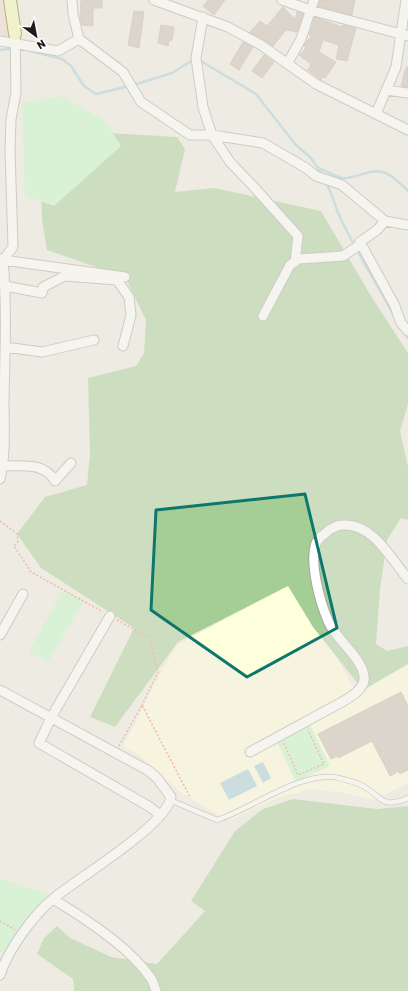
<svg xmlns="http://www.w3.org/2000/svg" width="408" height="991" font-family="Rubik,sans-serif">
<rect width="100%" height="100%" fill="#eeebe2"/>
<path fill="#efd3d1" d="M0 0H11L15 34 0 38Z"/>
<path fill="#feffdb" d="M295 582 357 694 408 664V783L374 800 345 793 312 789 279 797 228 821 180 792 139 755 123 746 164 666 177 645Z"/>
<path fill="#a5ce97" d="M90 132 177 137 185 149 175 192 214 188 321 211 371 296 408 353V404L400 431 408 467V520L401 518 387 540 380 590 376 644 387 651 408 646V664L363 690 313 627 288 586 178 642 115 727 90 717 134 628 41 568 17 534 45 497 87 485 90 454 88 378 136 366 144 353 146 320 125 277 47 250 42 220 41 186Z
M293 799 377 809 408 806V991H74L73 979 37 954 44 938 57 926 70 938 111 957 157 964 205 911 191 901 235 831 263 809Z"/>
<path fill="#bef9c5" d="M62 96 105 121 121 146 54 206 25 196 22 103Z
M63 590 84 601 48 662 29 652Z
M309 723 330 766 296 782 276 740Z
M0 878 50 895 7 951 0 952Z"/>
<path fill="#a2cddc" d="M263 762 271 778 263 783 254 766Z
M248 769 257 786 229 800 220 783Z"/>
<g fill="none" stroke-linecap="round" stroke-linejoin="round">
<path stroke="#a2cddc" stroke-width="2.5" d="M0 50 10 49
M30 51 62 59 71 66 84 86 96 94 129 86
M199 60 256 94 295 144 311 158 320 171
M133 85 172 73 194 59
M319 168C326 171 334 176 342 178 348 179 357 176 363 174 384 166 394 177 408 191
M328 187C333 196 335 206 339 215 355 250 376 282 394 316
M401 329 408 338"/>
</g>
<path fill="#c3bab2" stroke="#c0b1a5" d="M81 0H102V8H93V26L82 25 80 17Z
M208 0H225L214 15 203 6Z
M320 0H355L352 15 318 6Z
M283 7 295 19 297 12 303 14 297 32 286 30 273 46 250 32 260 21 267 26Z
M134 11 144 12 139 48 128 45Z
M315 17 342 27 343 25 356 28 347 61 336 59 339 45 323 40 319 52 336 62 325 78 322 77 321 80 308 70 311 64 299 55 306 48 304 46 306 42 312 36 309 35Z
M161 25 174 27 172 40 169 41 168 46 158 43Z
M243 42 253 47 239 70 230 64Z
M264 55 274 62 262 78 252 71Z
M406 67H408V87L401 86Z
M401 692 408 706V770L400 774 399 771 390 776 372 741 338 758 337 756 331 759 318 734Z"/>
<g fill="none" stroke-linecap="round" stroke-linejoin="round">
<defs>
<path id="lane" d="M170 800 217 820C251 809 298 773 334 777 343 779 354 781 363 786 385 798 379 809 408 798"/>
<path id="street" d="M72 0 73 14 79 39 123 72 141 102 190 135H212L263 143 306 168 316 176 342 185 385 221 408 225
M154 0 228 27 261 45 316 84 408 130
M282 0 310 10 408 36
M203 17 196 58 203 107 212 135 230 162 253 186 298 236 295 262
M0 41 58 51 79 39
M287 64 301 39 314 0
M386 90 408 93
M376 114 396 67 406 0
M385 221 377 230 360 242 395 306 401 323 408 331
M0 259 3 260 13 247 10 150 11 119 16 93 15 34
M5 286 42 293 43 287 65 276 117 280 129 297 131 315 123 346
M263 316 290 265 299 259 343 256 361 244
M5 347 42 352 94 340
M3 466C23 466 44 462 55 481L71 463
M0 479C6 454 4 426 4 400 5 353 7 306 3 260L125 277
M110 616 52 716 39 743 150 807 160 815
M0 635 23 594
M0 690 149 771 157 778 171 797C167 825 78 878 54 898 33 915 8 950 0 975
M250 752 342 702C351 697 366 688 364 676 362 658 337 640 329 623 320 603 309 563 316 543 319 537 325 534 329 530 334 527 337 525 343 525 373 523 391 559 408 579
M53 899C83 917 130 948 150 977 153 980 154 986 156 991"/>
<path id="secondary" d="M10 0 15 34"/>
</defs>
<use href="#lane" stroke="#a4a4a4" stroke-width="6"/>
<use href="#street" stroke="#a4a4a4" stroke-width="11"/>
<use href="#secondary" stroke="#637305" stroke-width="14"/>
<path stroke="#f97c68" stroke-width="1.5" stroke-dasharray="2 2" stroke-linecap="butt" d="M0 521 17 534 18 541 14 546 31 572 103 612
M117 620 150 638 158 672 142 705
M284 743 298 775 324 764 308 730
M119 746 142 705 190 797
M0 921 15 930"/>
<use href="#lane" stroke="#fff" stroke-width="4.5"/>
<use href="#street" stroke="#fff" stroke-width="9"/>
<use href="#secondary" stroke="#f4f9b5" stroke-width="12"/>
</g>
<path d="M0 0H408V991H0ZM305 494 337 628 247 677 151 610 156 510Z" fill="#eeebe2" fill-opacity=".55" fill-rule="evenodd"/>
<path fill="none" stroke="#0f766e" stroke-width="3" stroke-linejoin="round" d="M305 494 337 628 247 677 151 610 156 510Z"/>
<g transform="translate(36 36) rotate(148)" stroke="#ffffff" stroke-width="3" paint-order="stroke">
<path d="M0-3L7 15L0 10L-7 15Z" fill="#1d1d1d"/>
<text y="-6" font-size="11" font-weight="bold" text-anchor="middle" fill="#1d1d1d">N</text>
</g>
</svg>
